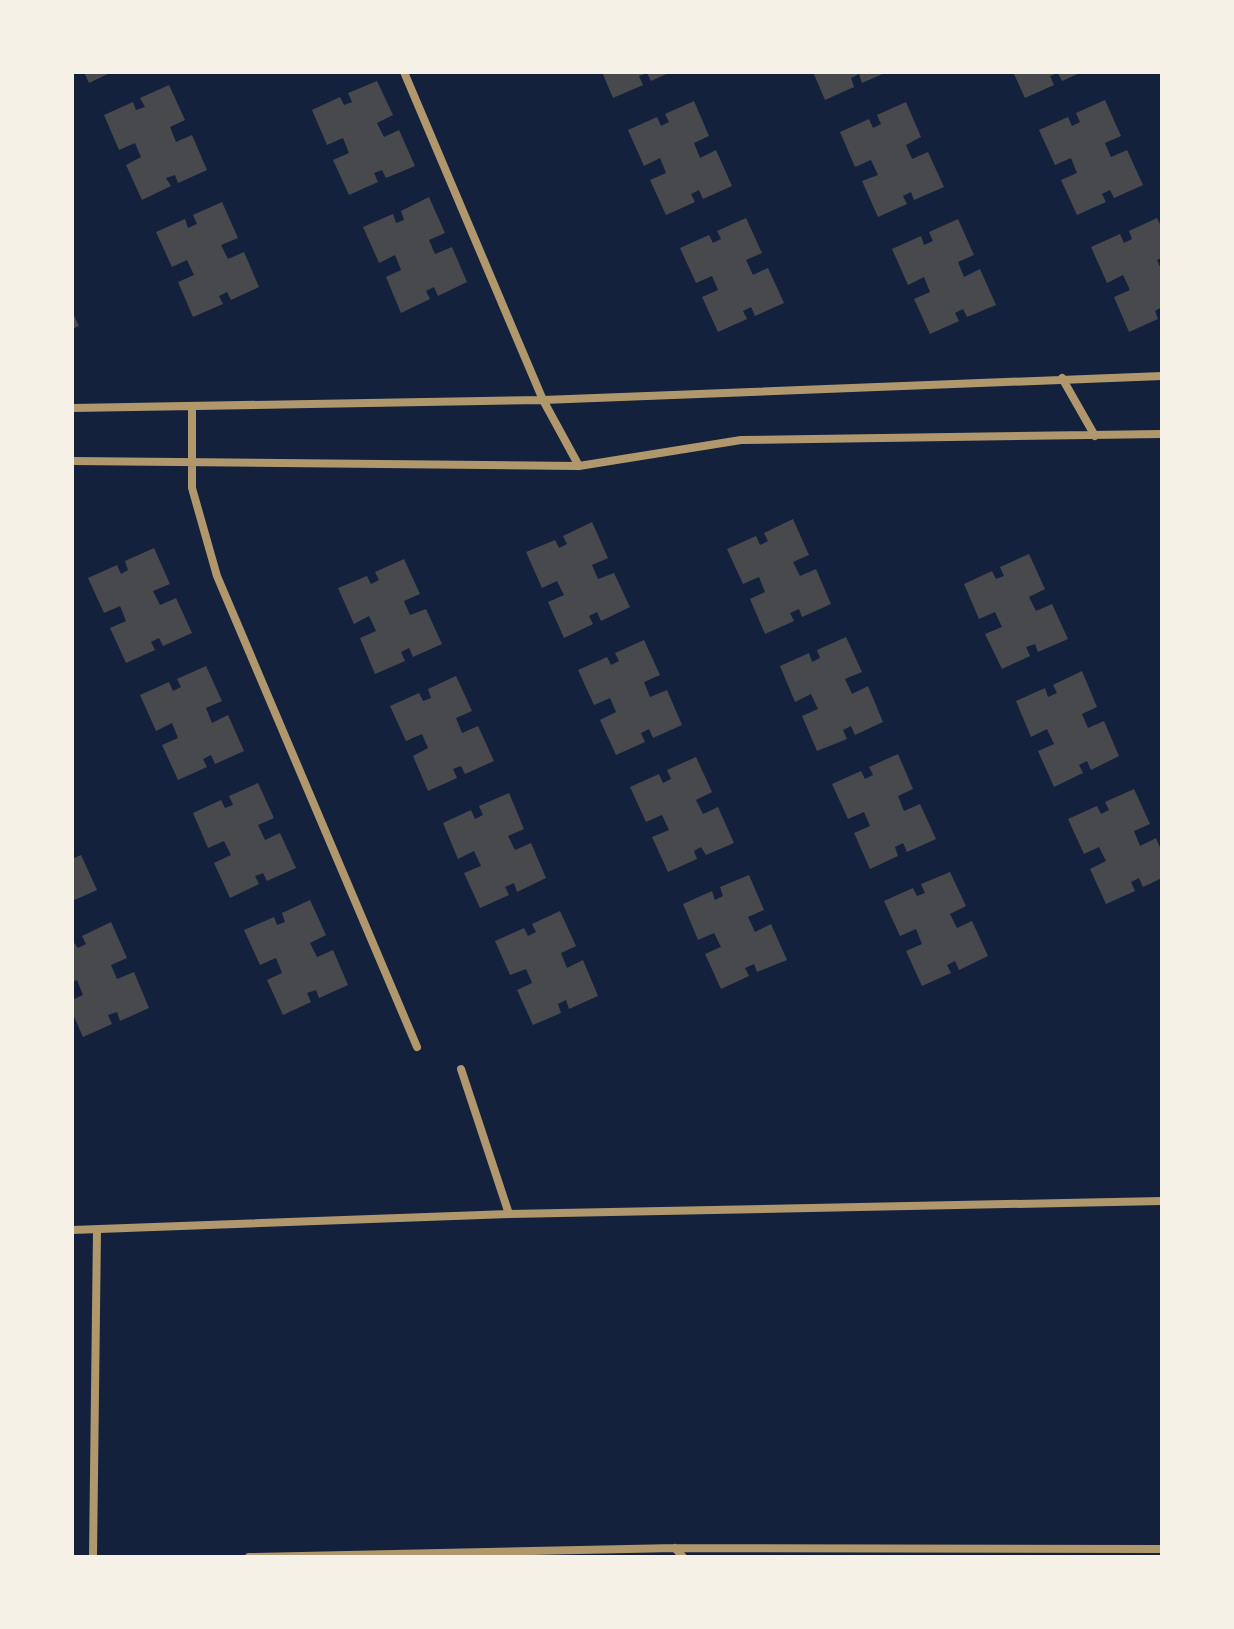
<svg xmlns="http://www.w3.org/2000/svg" width="1234" height="1629" font-family="Jost,sans-serif">
<rect width="100%" height="100%" fill="#14213d"/>
<path fill="#48494c" d="M84 72H112L89 83Z
M602 72H671L651 81 647 73 639 76 643 85 613 98Z
M813 72H887L862 83 859 74 851 78 854 87 825 100Z
M1013 72H1082L1062 81 1058 73 1050 76 1054 85 1025 98Z
M377 81 393 115 377 123 384 137 399 130 415 166 386 178 382 170 374 173 378 182 349 195 333 160 349 153 343 138 327 145 312 110 340 97 344 105 352 102 348 93Z
M169 85 185 120 170 127 176 142 192 135 207 170 178 183 175 175 166 178 171 186 142 200 126 165 141 157 135 143 119 150 104 115 133 102 136 110 145 107 140 98Z
M1105 100 1121 136 1105 143 1111 157 1127 150 1143 185 1114 198 1110 190 1102 194 1106 202 1077 215 1061 180 1077 173 1071 158 1055 165 1039 130 1068 117 1072 126 1080 122 1076 113Z
M694 101 709 136 694 143 700 158 716 150 732 186 703 199 699 190 691 194 695 202 666 215 650 180 666 173 660 158 644 166 628 130 657 117 661 126 669 122 665 114Z
M906 102 921 137 906 145 912 159 928 152 944 187 914 200 911 192 903 196 907 204 878 217 862 181 878 175 871 160 855 167 840 132 869 119 873 128 881 124 877 115Z
M429 197 445 233 429 240 435 254 452 247 467 282 438 296 434 287 426 291 430 299 401 313 386 277 401 270 395 255 379 263 363 227 393 214 396 223 404 220 401 211Z
M222 202 238 238 221 245 228 259 244 252 259 287 231 300 227 292 219 296 223 304 193 317 178 282 194 275 187 260 172 267 156 232 185 219 188 228 197 224 193 215Z
M746 218 762 253 746 260 753 275 768 268 784 303 755 316 751 307 743 311 747 319 718 332 702 297 718 290 712 276 696 283 680 248 709 235 713 243 721 239 717 231Z
M1157 218 1162 228V258L1157 260 1162 271V307L1155 311 1158 319 1129 332 1114 297 1130 290 1123 275 1107 283 1091 247 1120 234 1124 243 1132 239 1129 231Z
M958 219 974 255 958 262 964 277 980 269 996 305 967 317 963 309 955 313 959 321 930 334 914 299 930 292 924 277 908 285 892 249 921 236 924 245 933 241 929 232Z
M72 311 79 326 72 329Z
M793 519 809 555 793 562 800 576 816 569 831 604 802 617 799 609 790 613 794 621 765 634 750 599 765 592 759 577 743 584 727 549 756 536 760 545 768 541 764 533Z
M592 522 608 558 592 565 598 579 614 573 630 607 601 621 597 612 589 616 593 624 564 638 548 602 564 595 557 581 542 588 526 552 555 540 559 548 567 544 563 536Z
M154 548 170 584 153 591 160 605 176 598 192 633 163 646 159 638 151 642 155 650 126 663 110 628 126 621 120 606 104 613 88 578 117 565 121 574 128 570 125 561Z
M1029 554 1045 589 1029 597 1036 611 1052 604 1068 639 1038 652 1035 644 1026 647 1030 656 1002 669 985 634 1002 627 995 612 979 619 964 584 992 571 996 579 1004 576 1000 567Z
M404 559 420 594 404 601 410 615 426 609 442 644 413 657 409 648 401 652 405 661 375 674 360 638 376 631 369 616 354 624 338 588 367 576 371 584 379 580 375 572Z
M846 637 862 672 845 679 852 694 868 686 883 722 855 735 851 726 843 730 847 739 817 751 802 716 818 709 811 694 795 702 780 666 809 653 812 662 820 658 817 650Z
M644 640 660 675 644 682 650 697 667 690 682 725 653 738 649 729 641 733 645 742 616 755 600 720 616 712 610 698 594 705 578 670 607 657 611 665 619 661 615 653Z
M206 666 222 701 206 708 212 723 228 715 244 751 215 764 211 755 203 759 207 767 178 780 162 745 178 738 172 723 156 731 140 695 169 682 173 691 181 687 177 679Z
M1082 671 1097 707 1082 714 1088 728 1104 721 1119 756 1091 770 1087 761 1079 765 1083 773 1054 787 1038 751 1054 744 1047 729 1031 737 1016 701 1045 688 1048 697 1057 693 1053 685Z
M456 676 472 711 456 718 462 733 478 726 494 761 465 774 461 766 453 769 457 778 428 791 413 756 428 748 422 734 406 741 390 706 419 693 423 701 431 698 428 689Z
M898 754 913 789 898 796 904 811 920 804 936 839 907 852 903 843 895 847 898 856 870 869 854 833 870 826 864 812 848 819 832 784 861 771 865 779 873 775 869 767Z
M696 757 712 792 696 800 703 814 718 807 734 843 706 855 701 847 694 851 697 859 668 872 652 837 669 830 662 815 646 822 630 787 659 774 663 783 671 779 667 770Z
M258 783 274 818 258 825 265 840 280 833 296 868 267 881 263 873 255 876 259 884 230 898 214 863 231 855 224 841 208 848 193 813 221 800 225 808 233 805 229 796Z
M1134 789 1150 824 1134 831 1140 846 1156 838 1162 852V878L1143 887 1139 878 1131 882 1135 891 1106 904 1090 869 1106 861 1099 847 1084 854 1068 819 1097 806 1101 814 1109 810 1105 802Z
M509 793 524 829 508 836 515 850 531 843 546 878 517 892 514 883 505 887 509 895 480 908 464 873 481 866 474 851 458 859 443 823 471 810 475 819 483 815 479 806Z
M81 855 97 890 72 901V859Z
M950 872 966 906 950 914 957 928 972 921 988 956 959 970 955 961 947 965 951 973 922 986 906 951 922 944 916 929 900 936 884 901 913 888 917 896 925 893 921 884Z
M749 875 764 910 748 917 755 932 771 924 787 960 757 972 754 964 745 968 749 976 721 989 705 954 721 947 714 933 698 940 683 904 712 891 715 900 723 896 720 887Z
M310 900 326 935 310 943 317 957 333 950 348 985 319 998 316 990 307 993 311 1002 283 1015 267 980 282 973 276 958 260 965 244 930 274 917 277 925 285 922 282 913Z
M560 911 576 946 561 953 567 968 583 960 598 996 569 1009 566 1000 558 1004 561 1013 533 1025 517 990 532 983 526 969 510 975 495 941 524 928 528 936 536 932 532 924Z
M111 922 127 958 111 965 117 979 134 972 149 1008 120 1021 117 1012 108 1015 112 1024 83 1037 72 1012V1000L83 995 77 980 72 982V940L78 948 86 944 82 936Z"/>
<g fill="none" stroke-linecap="round" stroke-linejoin="round">
<path stroke="#b1986c" stroke-width="8" d="M404 72 543 400 579 466
M1062 378 1095 436
M192 406V488L217 576 417 1047
M72 408 543 400 1162 376
M72 461 579 466 741 440 1162 434
M461 1069 509 1214
M72 1230 509 1214 1162 1201
M675 1548 683 1557
M93 1557 97 1230
M249 1557 675 1548 1162 1549"/>
</g>
<rect width="1234" height="1629" fill="none" stroke="#f6f1e7" stroke-width="148"/>
</svg>
